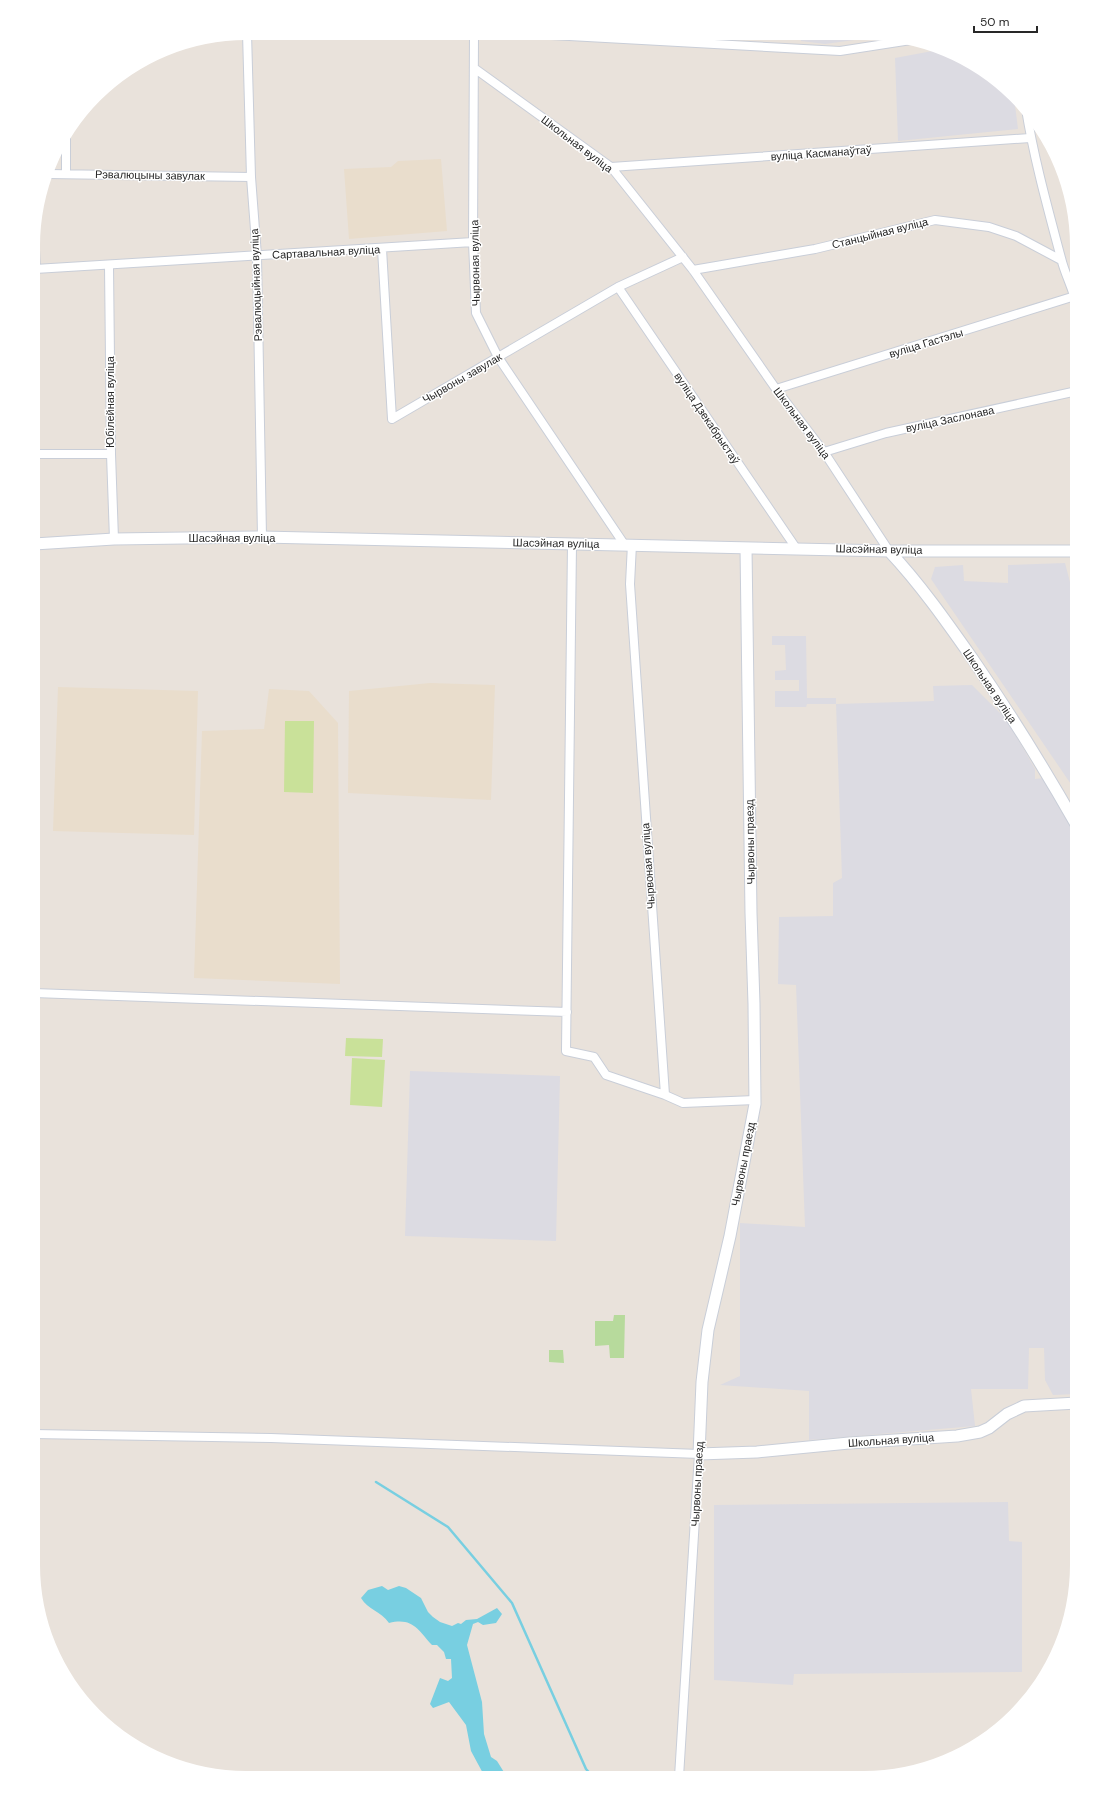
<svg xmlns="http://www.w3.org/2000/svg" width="1110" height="1811" font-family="'DM Sans',sans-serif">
<rect width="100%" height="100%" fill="#e9e2db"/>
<path fill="#dcdbe2" d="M801 35H891L825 44 801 41Z
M943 49 974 66 975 70H981L994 77 1014 97 1018 129 898 141 895 58Z
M1065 563 1077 609V793L931 579 935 567 963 565 964 581 1008 583V565Z
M772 636H806L807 698H836V704L934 701 933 686 972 685 1007 720 1035 769V779L1044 778 1077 836V1394L1053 1395 1045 1380 1044 1348H1029L1028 1389H971L975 1426 809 1440V1391L720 1385 740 1376V1223L805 1227 796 985 778 984 779 917 833 916V883L842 878 836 704H807L806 707H775V691H799V680H775V671L786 670 785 645H772Z
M410 1071 560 1076 556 1241 405 1236Z
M1008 1502 1009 1541 1022 1542V1672L794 1674 793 1685 714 1680V1505Z"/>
<path fill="#e9ddcc" d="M441 159 447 231 349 239 344 169 391 167 398 161Z
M430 683 495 685 491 800 348 793 349 691Z
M58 687 198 691 194 835 53 831Z
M269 689 309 691 338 723 340 984 194 978 202 731 264 729Z"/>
<path fill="#b7da9c" d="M614 1315H625L624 1358H610L609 1345 595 1346V1321H613Z
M549 1350H563L564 1363 549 1362Z"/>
<path fill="#c9e199" d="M285 721H314L313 793 284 792Z
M346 1038 383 1039 382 1057 345 1056Z
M352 1058 385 1060 382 1107 350 1105Z"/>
<path fill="#78cfe1" d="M382 1586 388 1590 399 1586 406 1588 421 1598 428 1612 433 1617 440 1622 452 1626 458 1623 461 1624 466 1620 477 1619 497 1608 502 1614 496 1623 483 1625 478 1622 473 1624 467 1645 482 1702 484 1734 491 1757 497 1761 507 1777H485L471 1751 466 1725 449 1702 433 1708 430 1704 440 1678 448 1681 452 1678 451 1659H446L444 1652 437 1645H432C418 1630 413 1617 389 1623 381 1611 368 1610 361 1598L368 1590Z"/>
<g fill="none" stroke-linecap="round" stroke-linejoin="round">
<path stroke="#78cfe1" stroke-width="2.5" d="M376 1482 448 1527 512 1603 586 1769 593 1777"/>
<defs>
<path id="street" d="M247 33 251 177 257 256 262 537
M474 34 473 242 476 313 498 357 624 544
M533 34 840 51 911 40
M474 68 611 167 693 270 776 389 824 452 889 551
M1026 109C1034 159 1048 209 1061 258 1065 275 1074 290 1077 307
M66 138V173
M611 167 1030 138
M48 174 251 177
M382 249 392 419 618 287 683 257
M35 250 36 269
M109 266 111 454 114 539
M35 269 473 242
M693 270 815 249 935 220 989 227 1016 236 1061 260
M618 287 796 548
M776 389 1075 296
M824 452 886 433 1077 391
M34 454H111
M572 544 566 1051 594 1057 606 1075 665 1095
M632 544 630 584 665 1095 683 1103 755 1100
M34 993 567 1012
M33 1434 271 1438 699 1454 679 1777"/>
<path id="secondary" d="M34 544 114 539 262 537 889 551H1077
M746 548 751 913 754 1004 755 1104 730 1236 708 1330 702 1382 699 1454 757 1452 849 1443 957 1436 980 1432 989 1428 1007 1414 1024 1406 1077 1403
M889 551C920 584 946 621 972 658 1010 713 1044 768 1077 826"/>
</defs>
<use href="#street" stroke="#c9ced8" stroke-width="10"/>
<use href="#secondary" stroke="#c9ced8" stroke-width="13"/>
<use href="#street" stroke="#fff" stroke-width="8"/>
<use href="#secondary" stroke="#fff" stroke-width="11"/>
</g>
<g text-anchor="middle" stroke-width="3" stroke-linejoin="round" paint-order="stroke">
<g font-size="11" fill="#282828" stroke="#fff">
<text transform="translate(577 144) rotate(37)" y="4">Школьная вуліца</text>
<text transform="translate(821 153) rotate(-4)" y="4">вуліца Касманаўтаў</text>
<text transform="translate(150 175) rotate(1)" y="4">Рэвалюцыны завулак</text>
<text transform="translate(880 233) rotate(-14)" y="4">Станцыйная вуліца</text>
<text transform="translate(326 252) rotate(-3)" y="4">Сартавальная вуліца</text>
<text transform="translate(475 263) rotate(-91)" y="4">Чырвоная вуліца</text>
<text transform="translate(256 285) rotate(-92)" y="4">Рэвалюцыйная вуліца</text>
<text transform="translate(926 343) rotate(-17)" y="4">вуліца Гастэлы</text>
<text transform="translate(462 378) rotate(-30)" y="4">Чырвоны завулак</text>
<text transform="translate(110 402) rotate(-90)" y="4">Юбілейная вуліца</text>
<text transform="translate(707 418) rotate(56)" y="4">вуліца Дзекабрыстаў</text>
<text transform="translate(950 419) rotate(-12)" y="4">вуліца Заслонава</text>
<text transform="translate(802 423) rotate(53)" y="4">Школьная вуліца</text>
<text x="232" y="542">Шасэйная вуліца</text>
<text transform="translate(556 543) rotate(1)" y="4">Шасэйная вуліца</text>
<text transform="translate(879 549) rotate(1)" y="4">Шасэйная вуліца</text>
<text transform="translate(990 686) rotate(56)" y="4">Школьная вуліца</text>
<text transform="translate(750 842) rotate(-91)" y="4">Чырвоны праезд</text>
<text transform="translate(648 866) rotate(-94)" y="4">Чырвоная вуліца</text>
<text transform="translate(743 1164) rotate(-79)" y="4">Чырвоны праезд</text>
<text transform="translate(891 1440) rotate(-4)" y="4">Школьная вуліца</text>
<text transform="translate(697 1484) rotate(-87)" y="4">Чырвоны праезд</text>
</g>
</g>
<path d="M0 0H1110V1811H0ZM246 40H864A206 206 0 0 1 1070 246V1565A206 206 0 0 1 864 1771H246A206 206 0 0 1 40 1565V246A206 206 0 0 1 246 40Z" fill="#fff" fill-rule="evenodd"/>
<path d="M974 26v6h63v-6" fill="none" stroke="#282828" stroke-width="2"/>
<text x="980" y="26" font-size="12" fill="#282828" stroke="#ffffff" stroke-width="3" paint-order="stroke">50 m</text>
</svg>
